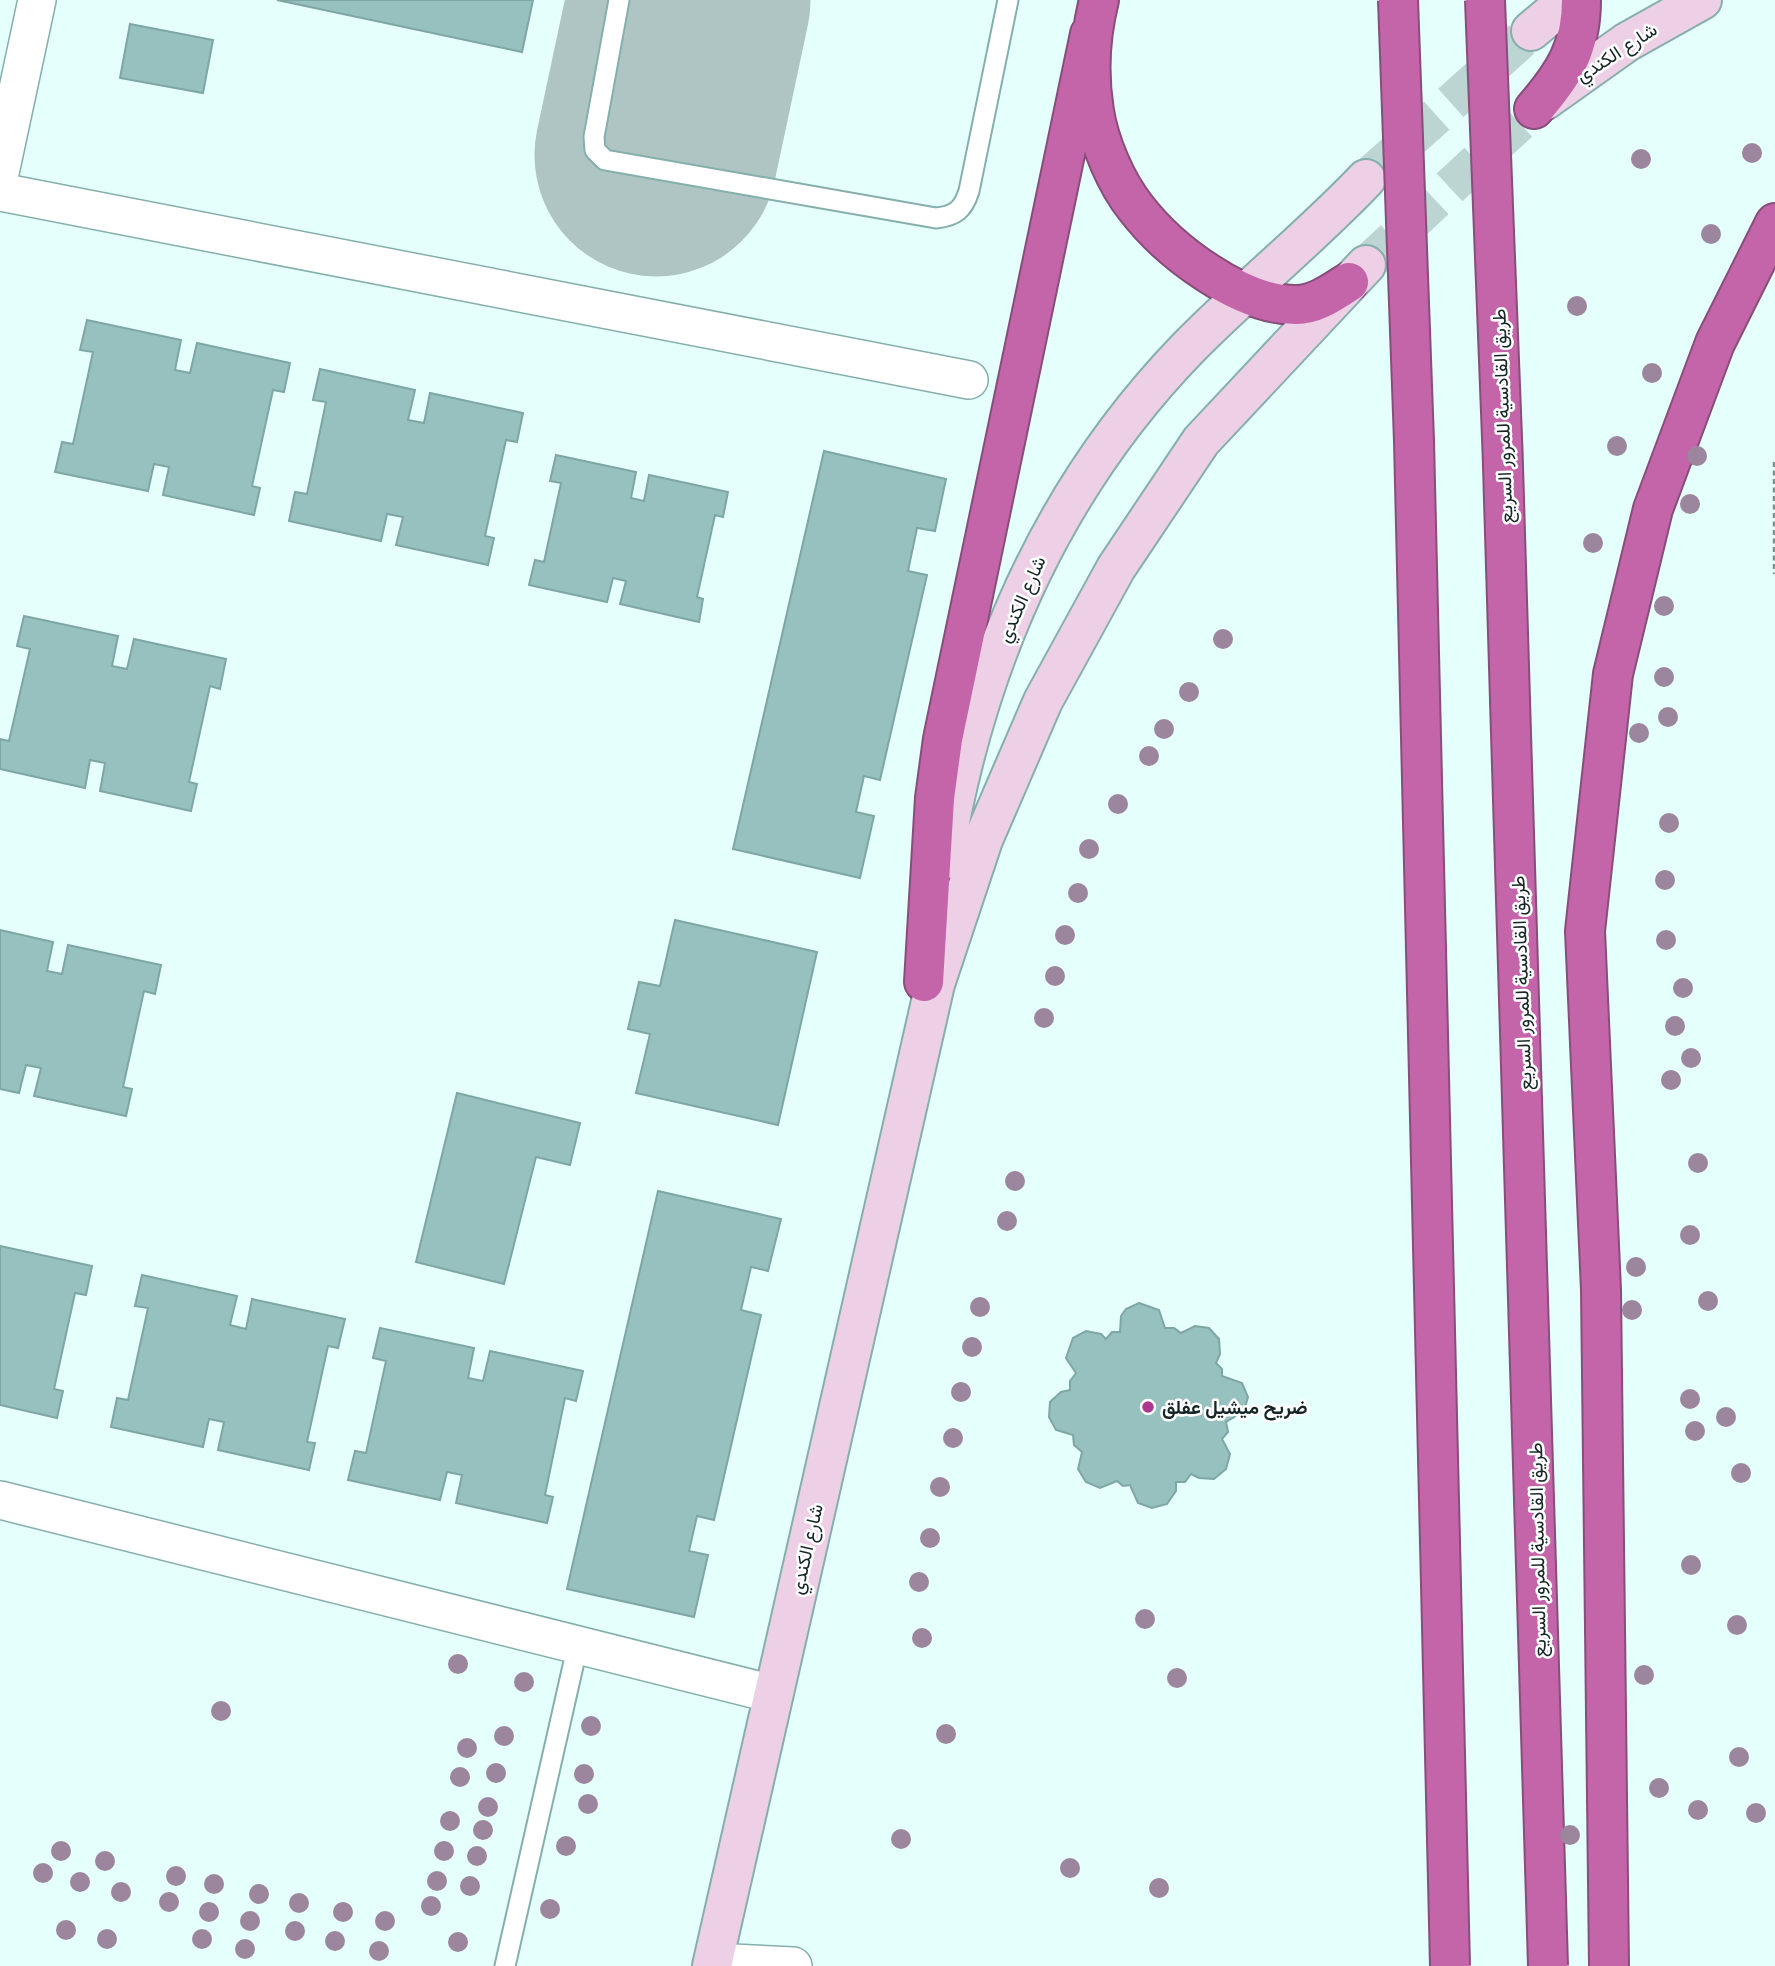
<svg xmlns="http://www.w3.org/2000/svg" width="1775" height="1966" font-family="Merriweather,Vazirmatn,serif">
<rect width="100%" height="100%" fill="#e5fffd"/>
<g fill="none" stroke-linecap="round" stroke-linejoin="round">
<path stroke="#aec5c4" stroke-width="243" d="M656 155 689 0"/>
</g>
<path fill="#97c1bf" stroke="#7da6a4" stroke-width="2" d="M277 0H533L522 52Z
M130 24 213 40 203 93 120 78Z
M87 320 181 340 175 370 190 373 197 343 290 363 284 392 273 390 252 486 260 488 254 515 163 495 169 467 154 464 148 491 55 472 62 442 73 444 93 352 80 350Z
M320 369 415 390 408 420 424 423 430 393 523 413 517 442 506 440 485 536 494 538 488 565 396 545 403 517 387 514 381 541 289 521 295 492 307 494 326 402 313 400Z
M824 451 946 479 935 531 917 528 908 571 927 575 880 780 864 776 856 812 874 816 860 878 733 849Z
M556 455 636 472 631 498 644 501 649 475 728 492 723 517 715 515 697 597 703 599 699 622 620 604 626 581 613 578 607 602 529 585 535 560 544 562 561 483 550 481Z
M24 616 118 636 112 666 127 669 134 639 226 659 220 689 210 686 189 782 197 784 191 811 100 791 105 763 90 760 85 788 0 769V739L9 741 30 649 17 646Z
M675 920 817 952 778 1125 636 1093 650 1034 628 1029 639 982 660 986Z
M0 930 53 942 47 971 62 974 68 945 161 965 155 994 144 991 123 1087 132 1089 126 1116 34 1096 41 1068 26 1065 19 1093 0 1089Z
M457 1093 580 1123 570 1165 536 1157 504 1284 416 1262Z
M658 1191 781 1219 768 1271 751 1267 741 1310 761 1315 714 1520 697 1516 689 1551 708 1555 694 1617 567 1589Z
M0 1246 92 1266 86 1295 75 1293 54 1389 63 1391 57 1418 0 1405Z
M142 1275 237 1296 230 1325 246 1329 252 1299 345 1319 338 1348 328 1346 307 1442 315 1443 309 1470 218 1450 224 1422 209 1419 203 1447 111 1427 117 1398 128 1400 148 1308 135 1306Z
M1139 1303 1159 1310 1165 1328H1174L1181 1333 1195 1326 1209 1328 1219 1339 1220 1354 1216 1363 1222 1369V1376L1242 1383 1248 1397 1244 1411 1226 1422 1228 1432 1222 1439 1230 1454 1226 1469 1214 1479 1199 1478 1191 1474 1185 1482H1176V1491L1167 1504 1152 1508 1138 1503 1130 1485 1123 1486 1117 1481 1100 1488 1086 1482 1078 1469 1082 1452 1074 1445 1073 1435 1056 1430 1049 1417 1050 1402 1061 1392 1070 1390V1381L1076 1373 1066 1358 1073 1338 1086 1331 1101 1334 1106 1339 1112 1332H1120L1121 1316 1126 1309Z
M380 1328 474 1348 468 1378 483 1381 490 1351 583 1371 576 1401 565 1398 545 1495 553 1497 547 1523 456 1503 462 1475 447 1472 440 1500 348 1480 355 1451 366 1453 386 1361 373 1358Z"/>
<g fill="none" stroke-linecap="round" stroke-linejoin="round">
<path stroke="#bcd4d2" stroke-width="38" stroke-dasharray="38 19" stroke-linecap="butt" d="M1366 179 1531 31
M1366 265 1534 109"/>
<defs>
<path id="lane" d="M619 0 594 137 595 150 605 160 936 218C955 216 963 210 969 191L1008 0
M505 1966 578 1644"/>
<path id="street" d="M0 173 37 0
M0 192 969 380
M0 1500 773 1694
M713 1962 793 1966"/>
<path id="secondary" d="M1531 31 1568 0
M1544 101 1627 42 1702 0
M943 860C975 666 1051 489 1189 347 1246 289 1310 238 1366 179
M712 1966 935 984 983 840 1043 701 1116 568 1201 441 1366 265"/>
<path id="highway" d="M1099 0C1090 36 1088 74 1094 111 1099 143 1116 183 1136 208 1169 251 1240 305 1296 305 1316 305 1333 292 1349 282
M1534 109C1565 73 1581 48 1581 0
M924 982 935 798 943 739 1090 34
M1609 1966 1601 1290 1585 931 1613 674 1653 509 1715 343 1775 223"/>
</defs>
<use href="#lane" stroke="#85afac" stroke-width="23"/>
<use href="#street" stroke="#85afac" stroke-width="40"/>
<use href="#secondary" stroke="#85afac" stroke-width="42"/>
<use href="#highway" stroke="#874e7b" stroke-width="42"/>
<path stroke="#7b908f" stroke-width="4.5" stroke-dasharray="5 3.5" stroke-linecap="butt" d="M1775 462V574"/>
<use href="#lane" stroke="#fff" stroke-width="19"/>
<use href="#street" stroke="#fff" stroke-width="37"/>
<use href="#secondary" stroke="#edd0e5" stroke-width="38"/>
<use href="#highway" stroke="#c464a9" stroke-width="38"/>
<defs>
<path id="highway-bridge" d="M1398 0 1414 441 1450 1966
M1485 0C1512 655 1532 1310 1548 1966"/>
</defs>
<use href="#highway-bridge" stroke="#874e7b" stroke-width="42" stroke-linecap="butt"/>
<use href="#highway-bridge" stroke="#c464a9" stroke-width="38"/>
</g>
<g fill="#9b869e">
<circle cx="1752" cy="153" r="10"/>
<circle cx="1641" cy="159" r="10"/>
<circle cx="1711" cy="234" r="10"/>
<circle cx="1577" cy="306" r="10"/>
<circle cx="1652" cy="373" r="10"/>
<circle cx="1617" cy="446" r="10"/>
<circle cx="1697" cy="456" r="10"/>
<circle cx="1690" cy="504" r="10"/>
<circle cx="1593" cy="543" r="10"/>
<circle cx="1664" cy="606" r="10"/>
<circle cx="1223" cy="639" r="10"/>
<circle cx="1664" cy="677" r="10"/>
<circle cx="1189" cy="692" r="10"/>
<circle cx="1668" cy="717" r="10"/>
<circle cx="1164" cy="729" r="10"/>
<circle cx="1639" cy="733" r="10"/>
<circle cx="1149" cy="756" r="10"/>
<circle cx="1118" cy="804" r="10"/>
<circle cx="1669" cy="823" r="10"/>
<circle cx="1089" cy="849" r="10"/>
<circle cx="1665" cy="880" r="10"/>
<circle cx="1078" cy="893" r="10"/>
<circle cx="1065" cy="935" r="10"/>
<circle cx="1666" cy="940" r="10"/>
<circle cx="1055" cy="976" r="10"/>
<circle cx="1683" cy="988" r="10"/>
<circle cx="1044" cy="1018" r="10"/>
<circle cx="1675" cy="1026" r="10"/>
<circle cx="1691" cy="1058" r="10"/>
<circle cx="1671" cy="1080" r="10"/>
<circle cx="1698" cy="1163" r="10"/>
<circle cx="1015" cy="1181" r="10"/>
<circle cx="1007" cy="1221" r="10"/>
<circle cx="1690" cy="1235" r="10"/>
<circle cx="1636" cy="1267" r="10"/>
<circle cx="1708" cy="1301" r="10"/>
<circle cx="980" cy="1307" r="10"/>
<circle cx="1632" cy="1310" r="10"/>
<circle cx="972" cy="1347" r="10"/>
<circle cx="961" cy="1392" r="10"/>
<circle cx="1690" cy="1399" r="10"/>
<circle cx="1726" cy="1417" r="10"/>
<circle cx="1695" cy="1431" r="10"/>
<circle cx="953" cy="1438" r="10"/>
<circle cx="1741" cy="1473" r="10"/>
<circle cx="940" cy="1487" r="10"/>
<circle cx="930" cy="1538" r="10"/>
<circle cx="1691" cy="1565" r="10"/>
<circle cx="919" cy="1582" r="10"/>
<circle cx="1145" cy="1619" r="10"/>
<circle cx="1737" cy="1625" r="10"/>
<circle cx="922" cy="1638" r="10"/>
<circle cx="458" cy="1664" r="10"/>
<circle cx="1644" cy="1675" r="10"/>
<circle cx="1177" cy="1678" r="10"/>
<circle cx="524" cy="1682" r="10"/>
<circle cx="221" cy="1711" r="10"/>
<circle cx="591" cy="1726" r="10"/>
<circle cx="946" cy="1734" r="10"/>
<circle cx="504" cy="1736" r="10"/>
<circle cx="467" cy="1748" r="10"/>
<circle cx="1739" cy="1757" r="10"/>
<circle cx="496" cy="1773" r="10"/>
<circle cx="584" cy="1774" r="10"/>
<circle cx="460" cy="1777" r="10"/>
<circle cx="1659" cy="1788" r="10"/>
<circle cx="588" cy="1804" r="10"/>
<circle cx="488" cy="1807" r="10"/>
<circle cx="1698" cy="1810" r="10"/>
<circle cx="1756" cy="1813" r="10"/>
<circle cx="450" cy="1821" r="10"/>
<circle cx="483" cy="1830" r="10"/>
<circle cx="1570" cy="1835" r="10"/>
<circle cx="901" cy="1839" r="10"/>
<circle cx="566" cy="1846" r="10"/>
<circle cx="61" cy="1851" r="10"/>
<circle cx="444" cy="1851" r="10"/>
<circle cx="477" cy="1856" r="10"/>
<circle cx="105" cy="1861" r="10"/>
<circle cx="1070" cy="1868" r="10"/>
<circle cx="43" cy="1873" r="10"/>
<circle cx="176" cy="1876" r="10"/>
<circle cx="437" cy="1881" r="10"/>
<circle cx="80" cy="1882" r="10"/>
<circle cx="214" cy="1884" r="10"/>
<circle cx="470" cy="1886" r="10"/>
<circle cx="1159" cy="1888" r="10"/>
<circle cx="121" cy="1892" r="10"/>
<circle cx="259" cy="1894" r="10"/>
<circle cx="169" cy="1902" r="10"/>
<circle cx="299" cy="1903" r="10"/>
<circle cx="431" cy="1906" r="10"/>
<circle cx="550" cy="1909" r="10"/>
<circle cx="209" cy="1912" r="10"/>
<circle cx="343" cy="1912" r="10"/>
<circle cx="250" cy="1921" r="10"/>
<circle cx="385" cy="1921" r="10"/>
<circle cx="66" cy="1930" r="10"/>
<circle cx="295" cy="1931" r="10"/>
<circle cx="107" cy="1939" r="10"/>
<circle cx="202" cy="1939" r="10"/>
<circle cx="335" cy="1941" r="10"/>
<circle cx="458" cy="1942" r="10"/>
<circle cx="245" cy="1949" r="10"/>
<circle cx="379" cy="1951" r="10"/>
</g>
<circle fill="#ad3891" stroke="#fff" stroke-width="2.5" cx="1148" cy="1407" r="7"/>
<g text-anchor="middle" stroke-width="5" stroke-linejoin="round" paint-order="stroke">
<g font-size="19" fill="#162626" stroke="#fff">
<text transform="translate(1616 52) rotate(-33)" y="7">شارع الكندي</text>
<text transform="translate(1502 416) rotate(-92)" y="7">طريق القادسية للمرور السريع</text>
<text transform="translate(1021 599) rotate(-66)" y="7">شارع الكندي</text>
<text transform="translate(1521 983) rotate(-92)" y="7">طريق القادسية للمرور السريع</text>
<text transform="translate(806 1549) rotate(-77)" y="7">شارع الكندي</text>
<text transform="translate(1537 1550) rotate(-91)" y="7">طريق القادسية للمرور السريع</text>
</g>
<g font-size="19" font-weight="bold" fill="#162626" stroke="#fff" text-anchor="start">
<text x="1162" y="1414">ضريح ميشيل عفلق</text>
</g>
</g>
</svg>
